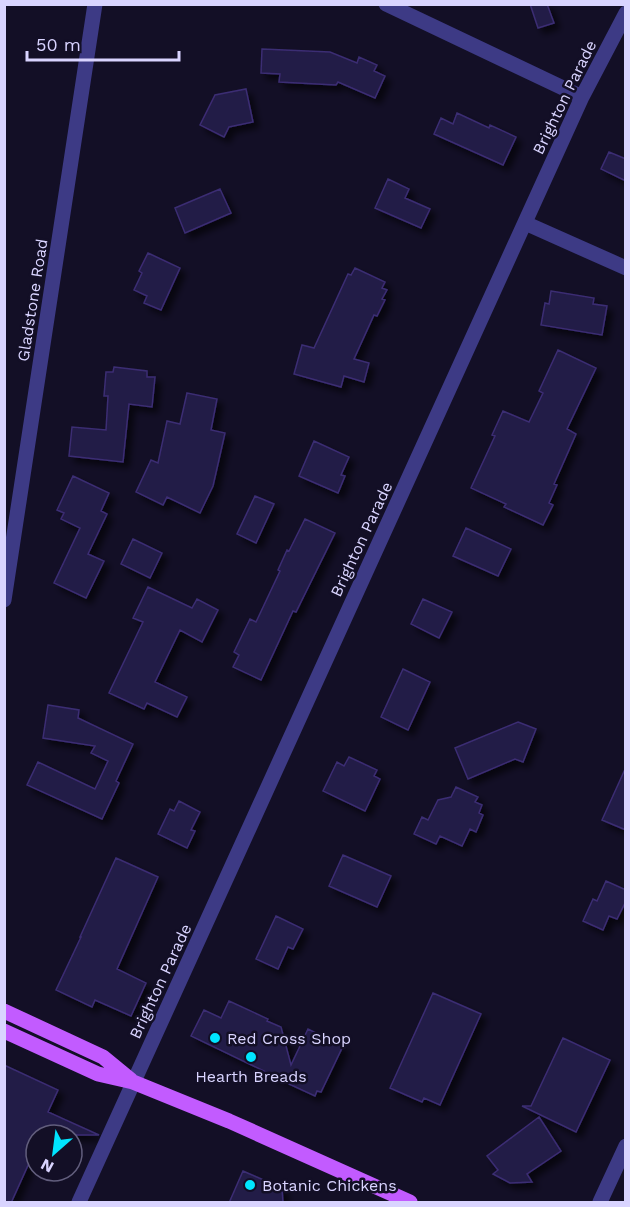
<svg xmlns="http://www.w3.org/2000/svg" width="630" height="1207" font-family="'Work Sans',sans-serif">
<defs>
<filter id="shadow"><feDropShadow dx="5.5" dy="5.5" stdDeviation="3" flood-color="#0009"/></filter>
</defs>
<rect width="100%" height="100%" fill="#130f26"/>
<path fill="#241b47" stroke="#3b2d73" stroke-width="1.5" filter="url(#shadow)" d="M530 4H547L554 23 538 28Z
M262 49 330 52 357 63 359 57 377 65 374 71 385 76 375 98 338 82 336 85 279 82 280 74 261 73Z
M246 89 253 122 229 127 224 137 200 125 215 95Z
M457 113 489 128 490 125 516 137 503 165 434 134 441 118 453 124Z
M609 152 626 159V181L601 169Z
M388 179 409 189 405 198 430 209 421 228 375 208Z
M220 189 231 213 185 233 175 208Z
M148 253 180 268 161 310 144 303 147 296 134 290 142 273 139 271Z
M355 268 385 282 382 288 387 290 382 299 385 300 377 316 374 315 354 359 369 363 364 382 344 376 341 387 294 374 302 345 314 348 348 274 351 275Z
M551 291 594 298 593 304 607 306 602 335 541 325 545 303 549 304Z
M558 350 596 368 567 429 576 434 554 484 557 485 549 503 553 505 543 525 504 507 506 504 471 488 495 436 492 435 503 411 529 422 543 393 539 391Z
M114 367 147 371V377H155L152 407 129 404 123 462 69 456 72 427 106 430 108 396H104L106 372H113Z
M187 393 217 399 211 430 225 433 213 486 200 513 167 497 163 505 136 492 151 460 158 463 167 421 180 424Z
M314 441 349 457 341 475 345 476 338 493 299 476Z
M73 476 109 493 101 511 107 514 88 554 104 561 86 598 54 583 80 528 61 519 64 513 57 510Z
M255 496 274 504 256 543 237 534Z
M305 519 335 533 296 612 293 611 261 680 233 667 239 655 234 652 250 619 256 622 280 571 278 570 287 550 289 551Z
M466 528 511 549 498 576 453 556Z
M133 539 162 553 150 578 121 564Z
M148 587 192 608 197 599 218 610 202 642 180 630 155 682 187 697 177 717 147 703 144 709 109 693 143 622 133 618Z
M423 599 452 612 439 638 411 624Z
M403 669 430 682 408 730 381 717Z
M48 705 79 710 78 718 133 744 116 781 119 783 102 819 27 785 38 762 95 789 108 761 91 753 95 746 43 738Z
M518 722 536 729 523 762 515 759 468 779 455 748Z
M349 757 377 770 374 776 380 779 365 811 323 791 337 762 344 766Z
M626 767V830L602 820Z
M456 787 478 797 475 802 482 805 479 813 483 815 476 832 470 829 462 846 440 836 436 844 414 834 422 817 428 820 438 800 451 797Z
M179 801 200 812 191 830 195 831 187 848 158 834 170 809 174 811Z
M343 855 391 876 377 907 329 886Z
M116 858 158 877 117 969 146 983 131 1016 95 1000 92 1007 56 990 81 937H80Z
M606 881 626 890V901L617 919 609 916 603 930 583 921 593 899 597 901Z
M276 916 303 929 293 949 288 947 278 969 256 959Z
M433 993 481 1014 440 1105 424 1098 422 1102 390 1088Z
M229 1001 268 1019 267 1021 281 1027 291 1065 308 1029 343 1046 321 1092 317 1091 315 1096 289 1084V1083L191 1036 204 1010 221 1018Z
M563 1038 610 1060 576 1132 522 1106H531Z
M4 1065 58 1090 48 1112 99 1135H36V1163L30 1161 11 1203H4Z
M539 1117 561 1151 527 1174 532 1182 510 1183 493 1174 498 1170 487 1156Z
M243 1171 282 1188 283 1203H229Z"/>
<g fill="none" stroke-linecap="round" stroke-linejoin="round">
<path stroke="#3d3a85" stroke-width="15" d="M386 4 582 97
M525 223 626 268
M4 600 95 4
M79 1202 582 97 626 13
M600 1202 626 1146"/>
<path stroke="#c25bff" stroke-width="15" d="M4 1011 103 1057 131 1080
M4 1031 98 1074 133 1082 229 1121 410 1202"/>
</g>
<g fill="#00e5ff" stroke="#130f26" stroke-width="2">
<circle cx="215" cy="1038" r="6"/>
<circle cx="251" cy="1057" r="6"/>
<circle cx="250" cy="1185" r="6"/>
</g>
<g text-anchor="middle" stroke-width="5" stroke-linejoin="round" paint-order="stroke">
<g font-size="16" fill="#d9d4ff" stroke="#130f26">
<text transform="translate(564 97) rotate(-64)" y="6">Brighton Parade</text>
<text transform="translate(32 300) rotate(-81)" y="6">Gladstone Road</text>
<text transform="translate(361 539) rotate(-65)" y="6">Brighton Parade</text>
<text transform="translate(160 981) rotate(-65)" y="6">Brighton Parade</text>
</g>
<g font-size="16" fill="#d9d4ff" stroke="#130f26" text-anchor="start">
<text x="227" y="1044">Red Cross Shop</text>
<text x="251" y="1082" text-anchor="middle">Hearth Breads</text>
<text x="262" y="1191">Botanic Chickens</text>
</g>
</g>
<rect width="630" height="1207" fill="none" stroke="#d9d4ff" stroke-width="12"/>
<g transform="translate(54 1153) rotate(208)"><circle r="28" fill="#130f26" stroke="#625e7d" stroke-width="1.5"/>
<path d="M0-4.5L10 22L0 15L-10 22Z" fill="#00e5ff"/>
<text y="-9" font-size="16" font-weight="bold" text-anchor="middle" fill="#d9d4ff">N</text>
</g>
<path d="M27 51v9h152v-9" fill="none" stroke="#d9d4ff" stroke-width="3"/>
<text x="36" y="51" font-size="18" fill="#d9d4ff" stroke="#130f26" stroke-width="4.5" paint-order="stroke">50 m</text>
</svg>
